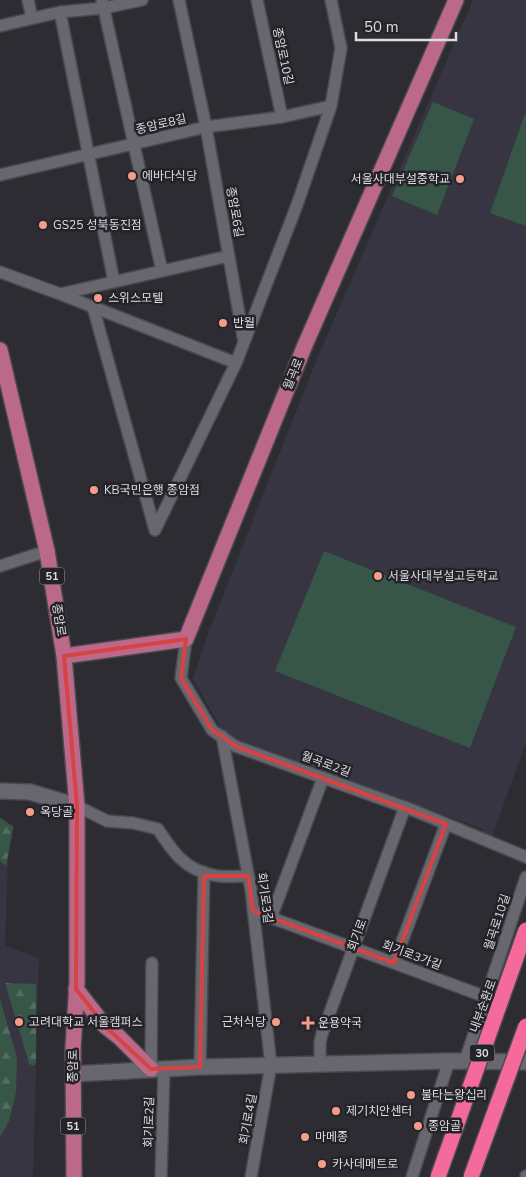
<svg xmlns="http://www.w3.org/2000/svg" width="526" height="1177" font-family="'Nunito Sans','Noto Sans KR',sans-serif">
<defs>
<pattern id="forest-firs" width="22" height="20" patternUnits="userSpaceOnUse" patternTransform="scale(1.25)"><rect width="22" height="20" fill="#385647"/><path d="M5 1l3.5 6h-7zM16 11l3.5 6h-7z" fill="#546e61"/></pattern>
</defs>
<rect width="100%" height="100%" fill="#2d2c33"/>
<path fill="#373542" d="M473 0H526V743L492 836 485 835 483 829 225 735 193 679 207 636 317 359Z
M0 817 14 826 8 862 5 946 39 958 33 1177H0Z"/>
<path fill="url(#forest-firs)" d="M0 818 13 827 6 866 0 861Z
M5 983 36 984V1062L34 1066 29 1064 27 1056Z
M0 999 17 1058 16 1092 9 1121 0 1137Z"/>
<path fill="#385647" d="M433 102 474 119 437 215 392 196Z
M525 114H526V226L490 213Z
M324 551 516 627 470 748 275 671Z"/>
<path fill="#2d2c33" d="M526 973V1030L505 1084 520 1086 486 1177H430L463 1081 486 1083 524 974Z"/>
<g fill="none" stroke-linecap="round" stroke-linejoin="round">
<defs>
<path id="street" d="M28 0 32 18
M102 0 162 271
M179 0 206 127 244 342
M257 0 282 117
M60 12 114 282
M0 26 60 12 104 8 142 0
M0 175 206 127 282 117 331 106
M0 272 60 294 229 256
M60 294 236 363
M93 307 155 530 236 363 297 205 331 106 341 48 331 0
M0 566 47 551
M186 639 181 678 212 730 235 746 415 811 526 857
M222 736 251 890 271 1065 251 1177
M77 806 107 821 133 823 158 829C172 851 185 870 213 875 224 878 237 876 248 876
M253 911 486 997
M271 918 323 778
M394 963 446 824
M465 1061 526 877
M320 1064V1042L322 1034 405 807
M200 1067 204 872
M151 1069 152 963
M161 1177 164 1068
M412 1177 449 1061
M526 1177V1176"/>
<path id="secondary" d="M0 791 30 792 77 806
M73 1074 200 1067 449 1061 526 1062"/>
<path id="primary" d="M0 350 47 551 64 656 77 806V982L73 1049 74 1177
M64 656 186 639 305 345 456 0
M76 989 105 1026 119 1037 151 1069"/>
</defs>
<use href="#street" stroke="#4a494e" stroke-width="14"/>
<use href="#secondary" stroke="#4a494e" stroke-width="18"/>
<use href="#primary" stroke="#4a494e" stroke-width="18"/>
<use href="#street" stroke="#68676f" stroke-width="11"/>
<use href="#secondary" stroke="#68676f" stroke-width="15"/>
<use href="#primary" stroke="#bc6989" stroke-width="15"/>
<defs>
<path id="highway-bridge" d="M438 1177 526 930
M471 1177 526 1026"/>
</defs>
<use href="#highway-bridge" stroke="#4a494e" stroke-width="18" stroke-linecap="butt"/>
<use href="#highway-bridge" stroke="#f46b9b" stroke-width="15"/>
</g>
<path fill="none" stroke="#d74344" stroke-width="4" stroke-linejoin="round" d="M186 639 181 678 212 730 222 736 235 746 446 824 394 963 253 911 248 876H204L200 1067 151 1069 105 1026 76 989 77 806 64 656Z"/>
<g fill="#f49e89" stroke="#242329" stroke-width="2">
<circle cx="132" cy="176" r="5"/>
<circle cx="460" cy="179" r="5"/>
<circle cx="43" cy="225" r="5"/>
<circle cx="98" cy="298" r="5"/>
<circle cx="223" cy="323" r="5"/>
<circle cx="94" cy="490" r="5"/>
<circle cx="378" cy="576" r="5"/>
<circle cx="30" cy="812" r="5"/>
<circle cx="19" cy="1022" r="5"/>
<circle cx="276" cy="1022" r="5"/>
<path d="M305.5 1015.5h5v5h5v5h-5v5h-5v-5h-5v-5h5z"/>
<circle cx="411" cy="1095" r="5"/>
<circle cx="336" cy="1111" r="5"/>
<circle cx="418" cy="1126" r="5"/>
<circle cx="305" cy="1137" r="5"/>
<circle cx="322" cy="1164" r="5"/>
</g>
<g text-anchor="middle" stroke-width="5" stroke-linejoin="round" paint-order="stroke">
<g fill="#242329" stroke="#a6a5aa" stroke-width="1">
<rect x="39.5" y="567.5" width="25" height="17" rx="4"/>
<rect x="469.5" y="1044.5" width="25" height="17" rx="4"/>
<rect x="60.5" y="1117.5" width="25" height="17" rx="4"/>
</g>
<g font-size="11" font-weight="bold" fill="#dddde1">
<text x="52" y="580">51</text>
<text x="482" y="1057">30</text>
<text x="73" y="1130">51</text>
</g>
<g font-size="12" fill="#dddde1" stroke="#242329">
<text transform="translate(283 56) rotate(78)" y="4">종암로10길</text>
<text transform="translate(161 124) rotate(-13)" y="4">종암로8길</text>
<text transform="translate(235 212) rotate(80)" y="4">종암로6길</text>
<text transform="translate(293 374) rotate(-68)" y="4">월곡로</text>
<text transform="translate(59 620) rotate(81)" y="4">종암로</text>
<text transform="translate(326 764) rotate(20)" y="4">월곡로2길</text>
<text transform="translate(265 898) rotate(82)" y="4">회기로3길</text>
<text transform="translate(497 922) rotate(-72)" y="4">월곡로10길</text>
<text transform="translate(357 935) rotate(-70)" y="4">회기로</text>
<text transform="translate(412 955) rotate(20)" y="4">회기로3가길</text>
<text transform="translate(483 1006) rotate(-70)" y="4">내부순환로</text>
<text transform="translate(73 1066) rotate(-90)" y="4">종암로</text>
<text transform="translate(248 1119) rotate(-80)" y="4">회기로4길</text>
<text transform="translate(149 1122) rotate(-89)" y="4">회기로2길</text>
</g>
<g font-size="12" fill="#dddde1" stroke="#242329" text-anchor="start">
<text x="142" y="180">에바다식당</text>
<text x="450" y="183" text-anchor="end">서울사대부설중학교</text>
<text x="53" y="229">GS25 성북동진점</text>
<text x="108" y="302">스위스모텔</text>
<text x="233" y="327">반월</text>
<text x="104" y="494">KB국민은행 종암점</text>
<text x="388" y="580">서울사대부설고등학교</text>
<text x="40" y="816">옥당골</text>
<text x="29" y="1026">고려대학교 서울캠퍼스</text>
<text x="266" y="1026" text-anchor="end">근처식당</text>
<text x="318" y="1027">운용약국</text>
<text x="421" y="1099">불타는왕십리</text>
<text x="346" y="1115">제기치안센터</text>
<text x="428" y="1130">종암골</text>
<text x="315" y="1141">마메종</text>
<text x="332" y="1168">카사데메트로</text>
</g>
</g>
<path d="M356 32v8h100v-8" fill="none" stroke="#dddde1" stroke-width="2.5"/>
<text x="364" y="32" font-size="15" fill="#dddde1" stroke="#242329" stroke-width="4" paint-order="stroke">50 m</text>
</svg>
